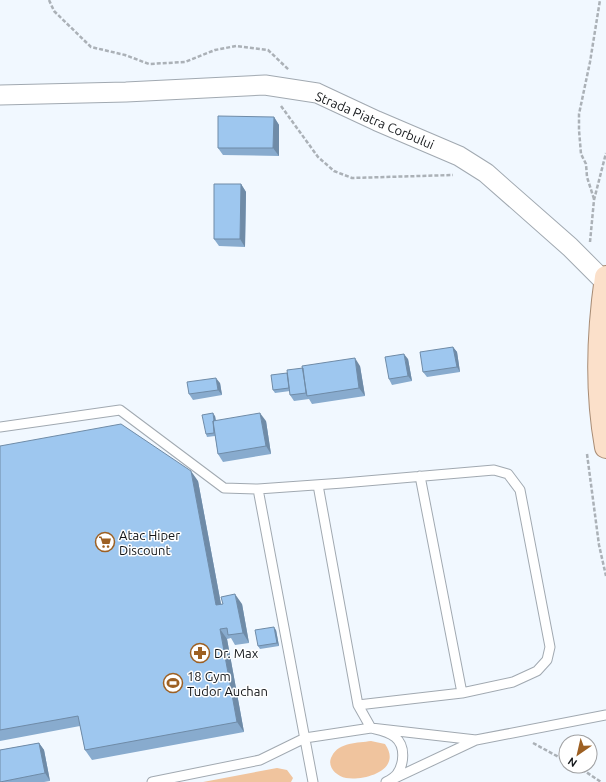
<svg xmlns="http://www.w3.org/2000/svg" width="606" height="782" font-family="Ubuntu,sans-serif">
<rect width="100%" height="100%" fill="#f1f8ff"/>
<path fill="#f0c49e" d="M371 741 385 744C403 770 365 781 346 778 336 776 326 766 332 756 339 742 358 743 371 741Z
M277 768 287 770 293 778 291 782H203Z"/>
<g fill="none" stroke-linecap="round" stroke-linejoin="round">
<defs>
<path id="lane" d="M0 427 120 410 224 488 258 489 343 483 494 470 508 474 520 490 550 647 547 660 537 671 513 682 462 693 358 705
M420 476 462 693
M318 485 358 705 371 728C380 730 388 731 395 737 406 746 404 764 397 774 394 778 390 780 386 782
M258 489 313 782
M393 779 476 740 606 715
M152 782 260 760 305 738 371 728 476 740"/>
<path id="street" d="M0 95 126 92 265 85 317 93 377 121 459 156 486 173 570 247 605 282"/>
<path id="primary" d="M606 277C598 333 596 392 606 447"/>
</defs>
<use href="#lane" stroke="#a1a9b1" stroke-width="11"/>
<use href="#street" stroke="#a1a9b1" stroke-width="21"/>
<use href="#primary" stroke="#a88c75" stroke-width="24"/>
<path stroke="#abb1b7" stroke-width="2.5" stroke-dasharray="4 2" stroke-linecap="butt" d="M49 0 54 11 91 47 125 55 149 64 185 62 215 50 236 46 268 50 289 70
M281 106 318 157 334 171 352 178 453 175
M594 199 587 177 586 164 581 154 579 130V114L590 62 600 0
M590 242 594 200 606 153
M587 454 599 545 606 576
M533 743 566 761
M577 766 601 782"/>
<use href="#lane" stroke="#fff" stroke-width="9"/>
<use href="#street" stroke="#fff" stroke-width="19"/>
<use href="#primary" stroke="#fbe0ca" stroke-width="22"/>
</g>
<path fill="#88abce" d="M274 117 279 125V156L223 155 218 148Z
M241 184 246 192 245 247 219 246 214 239Z
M453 347 457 352 460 372 427 377 423 372Z
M408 359 412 381 392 385 389 379Z
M360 366 365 396 312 404 309 399 294 401 290 395V391L275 393 273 390 287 373Z
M220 383 222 395 193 400 189 394Z
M215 416 216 421H266L271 454 223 462 218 454 215 436 207 437 206 434Z
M0 446 198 481 221 604H242L249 643 235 645 231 638 227 639 244 732 92 760 85 750 80 726 0 741Z
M276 630 279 646 260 649 258 646Z
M39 743 44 750 50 781 44 782H0V750Z"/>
<path fill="#6f8ba7" d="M274 117 279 125V156L273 148Z
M241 184 246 192 245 247 240 239Z
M453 347 457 352 460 372 457 367Z
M404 354 408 359 412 381 408 376Z
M355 358 360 366 365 396 359 388Z
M216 378 220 383 222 395 218 390Z
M213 413 215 416 218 435 216 432Z
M260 413 266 421 271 454 266 446Z
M191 471 198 481 223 615 216 605Z
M235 594 242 604 249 643 243 633Z
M274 627 276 630 279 646 277 643Z
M220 629 227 639 244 732 237 722Z
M39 743 44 750 50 781 45 773Z"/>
<path fill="#9ec7ef" stroke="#6f8ba7" d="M218 116 274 117 273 148H218Z
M214 184H241L240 239H214Z
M453 347 457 367 423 372 420 352Z
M404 354 408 376 389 379 385 357Z
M355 358 359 388 307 396 302 366Z
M303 368 306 393 290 395 287 370Z
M287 373 289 388 273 390 271 375Z
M216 378 218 390 189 394 187 382Z
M213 413 214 421H213L214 433 206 434 202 415Z
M260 413 266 446 218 454 213 421Z
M121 424 191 471 216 605 223 604 221 597 235 594 243 633 228 635 227 628 220 629 237 722 85 750 78 716 0 730V446Z
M274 627 277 643 258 646 255 630Z
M39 743 45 773 0 782V750Z"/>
<defs>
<symbol id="supermarket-ring" viewBox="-11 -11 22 22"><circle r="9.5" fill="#fff" stroke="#9d6023" stroke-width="1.5"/><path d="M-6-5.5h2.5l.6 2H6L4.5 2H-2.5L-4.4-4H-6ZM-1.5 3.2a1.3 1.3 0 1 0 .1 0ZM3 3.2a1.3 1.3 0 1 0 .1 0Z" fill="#9d6023"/></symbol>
<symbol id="pharmacy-ring" viewBox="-11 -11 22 22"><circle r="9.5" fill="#fff" stroke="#9d6023" stroke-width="1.5"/><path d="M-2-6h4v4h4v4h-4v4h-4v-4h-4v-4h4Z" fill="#9d6023"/></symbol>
<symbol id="stadium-ring" viewBox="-11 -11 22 22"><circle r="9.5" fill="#fff" stroke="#9d6023" stroke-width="1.5"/><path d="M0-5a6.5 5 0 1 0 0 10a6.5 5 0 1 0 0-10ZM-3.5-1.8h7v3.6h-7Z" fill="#9d6023"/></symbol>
</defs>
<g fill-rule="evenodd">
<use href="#supermarket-ring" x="94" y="531" width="22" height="22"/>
<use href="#pharmacy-ring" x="189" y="642" width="22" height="22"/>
<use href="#stadium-ring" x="162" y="672" width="22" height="22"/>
</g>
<g text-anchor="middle" stroke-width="3" stroke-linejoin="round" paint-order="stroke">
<g font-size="13" fill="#121518" stroke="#fff">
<text transform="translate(375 120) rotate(23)" y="5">Strada Piatra Corbului</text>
</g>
<g font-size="13" fill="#121518" stroke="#fff" text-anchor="start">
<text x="119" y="540">Atac Hiper<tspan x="119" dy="15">Discount</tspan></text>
<text x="214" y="658">Dr. Max</text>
<text x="187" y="681">18 Gym<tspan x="187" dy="15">Tudor Auchan</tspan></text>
</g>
</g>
<g transform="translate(578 754) rotate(214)"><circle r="19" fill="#ffffff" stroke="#a0a1a3"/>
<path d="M0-3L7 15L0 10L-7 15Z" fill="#9d6023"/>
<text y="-6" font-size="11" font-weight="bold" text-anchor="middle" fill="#121518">N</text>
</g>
</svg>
